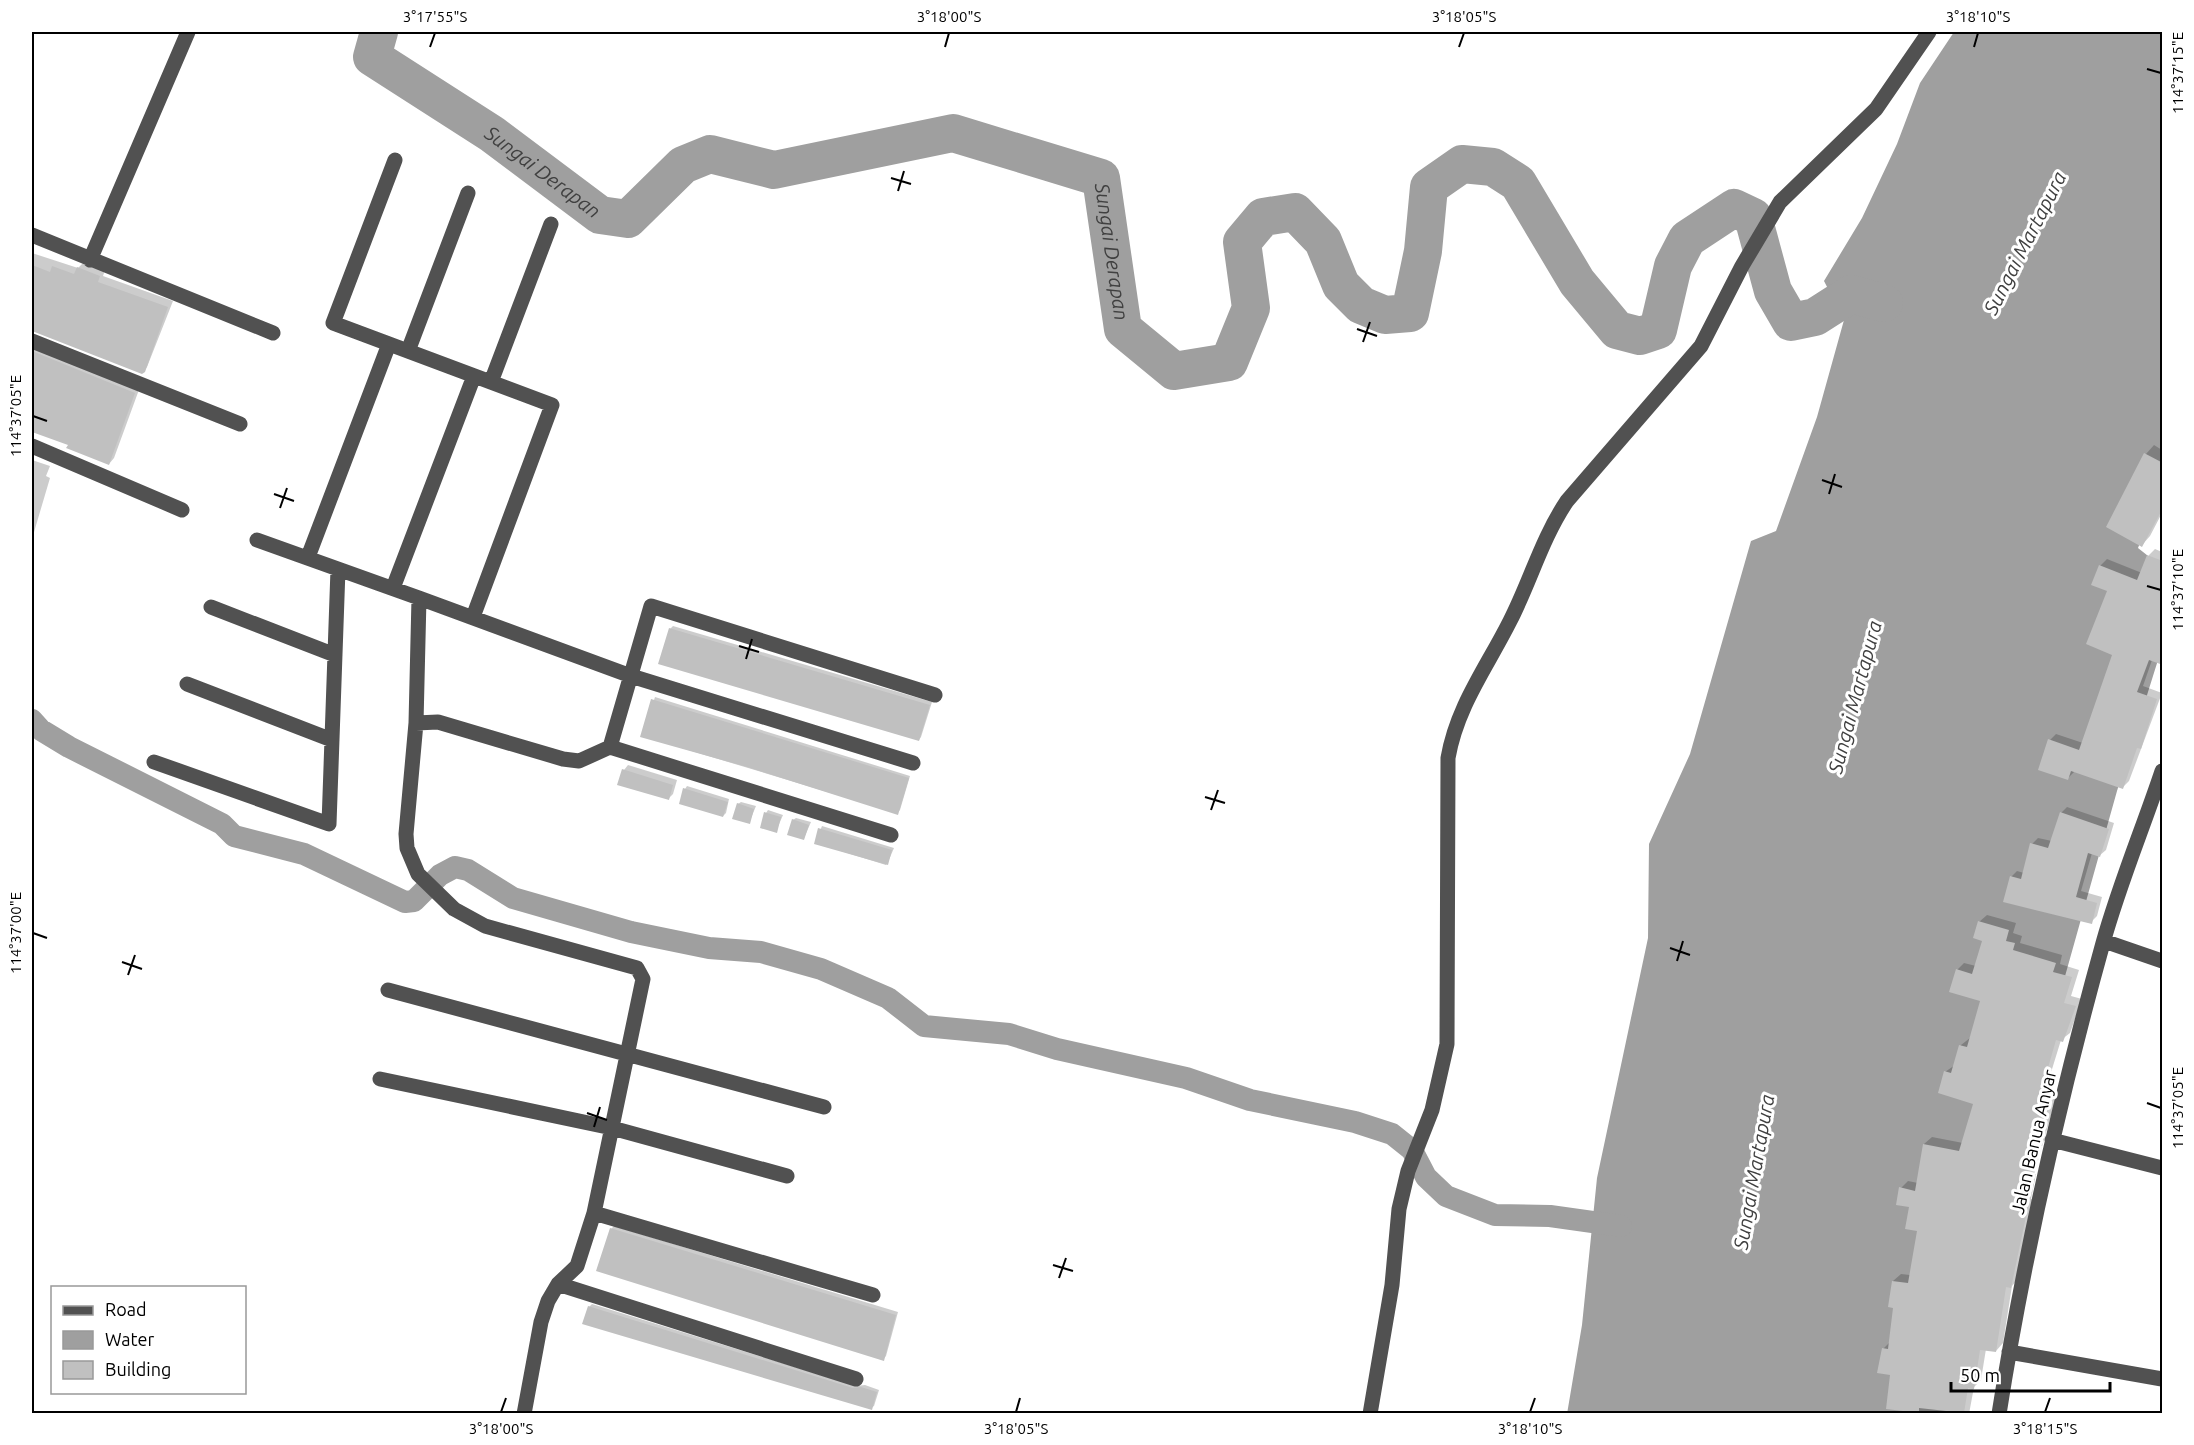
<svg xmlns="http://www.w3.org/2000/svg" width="2194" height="1445" font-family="Ubuntu,sans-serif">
<rect width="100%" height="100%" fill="#fff"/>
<path fill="#9f9f9f" d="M1954 32H2162V486L2138 548 2162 567 2158 660 2117 791 2005 1190 1958 1413 1567 1414 1582 1325 1597 1178 1648 938 1649 844 1690 754 1751 541 1776 531 1817 417 1844 320 1824 281 1862 218 1897 144 1920 83Z"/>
<path fill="#0003" d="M32 253 78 268 84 262 105 270 103 276 173 301 147 367 142 373 36 330 32 331Z
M32 342 140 387 114 458 109 464 70 444 32 430Z
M2154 445 2162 450V513L2150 536 2142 545 2146 454Z
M32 460 50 466 46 476 50 478 32 539Z
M2155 549 2162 552V663L2152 660 2143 686 2162 693 2129 781 2123 787 2075 771 2068 778 2050 740 2056 734 2083 743 2114 654 2109 590 2100 566 2107 559 2142 573 2149 555Z
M673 626 932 702 921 737 919 740 670 629Z
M655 697 910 776 900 810 897 813 642 736Z
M628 765 677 780 673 794 668 799 624 770Z
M687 786 729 799 726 813 723 816 685 789Z
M741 802 756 806 749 823 738 804Z
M2067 807 2114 823 2106 850 2099 856 2092 853 2081 891 2102 897 2097 916 2091 922 2011 877 2017 871 2024 873 2032 844 2038 838 2052 841 2061 813Z
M768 810 783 815 776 831 766 813Z
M796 818 811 822 804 838 793 820Z
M822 826 894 848 888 862 886 865 815 843Z
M1987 915 2016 923 2013 933 2022 936 2020 943 2062 955 2060 964 2079 970 2071 996 2082 999 2070 1033 2061 1040 2045 1092 2057 1095 2034 1174H2036L2031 1199 2034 1200 2018 1279 2012 1286 2003 1343 1996 1351 1986 1349 1981 1380 1974 1387 1969 1414H1913L1892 1374 1883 1349 1890 1342 1895 1307 1893 1281 1901 1274 1910 1275 1919 1230 1911 1206 1901 1188 1908 1181 1918 1183 1924 1144 1932 1137 1963 1143 1975 1103 1945 1072 1955 1065 1961 1045 1970 1038 1982 1000 1957 970 1964 963 1976 966 1984 940 1979 922Z
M614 1226 898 1312 886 1356 883 1359 611 1229Z
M592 1304 856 1386 865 1385 879 1390 874 1406 871 1408 589 1307Z"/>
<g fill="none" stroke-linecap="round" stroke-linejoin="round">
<path stroke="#9f9f9f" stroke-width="22" d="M32 720 41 730 69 747 222 824 234 836 304 854 405 902 414 901 440 875 455 867 468 870 513 898 631 932 709 948 761 952 821 969 888 998 924 1026 1009 1034 1057 1049 1186 1078 1250 1100 1355 1122 1392 1134 1412 1150 1426 1177 1446 1196 1495 1215 1550 1216 1621 1226"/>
<path stroke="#9f9f9f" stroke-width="38" id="s1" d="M379 32 372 57 492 134 600 215 628 219 683 165 710 154 774 170 953 133 1101 178 1123 329 1174 371 1229 362 1251 308 1242 242 1263 217 1295 212 1323 241 1341 285 1361 305 1385 315 1410 313 1423 251 1429 187 1462 164 1493 167 1518 183 1577 282 1617 330 1640 336 1658 330 1673 266 1687 239 1734 208 1753 217 1773 291 1791 322 1815 317 1851 294 1884 303"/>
</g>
<path fill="#c0c0c0" d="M32 265 50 272 52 266 74 274 77 267 100 276 98 282 168 307 145 372 142 374 32 331Z
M32 351 135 393 109 465 66 448 68 445 32 432Z
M2144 453 2163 463V508L2142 547 2106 527Z
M2147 555 2163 561V665L2149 660 2137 692 2157 699 2141 749 2137 748 2123 789 2071 771 2068 780 2038 770 2048 739 2079 750 2112 655 2086 644 2107 591 2091 585 2099 565 2137 580Z
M669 628 930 705 919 741 658 664Z
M651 699 909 778 898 815 747 767 640 737Z
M622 769 673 785 669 800 617 785Z
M683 788 728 802 723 817 679 804Z
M737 803 754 809 750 824 732 819Z
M764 812 781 817 777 833 760 828Z
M2060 812 2109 829 2100 857 2088 853 2076 897 2097 903 2092 924 2003 902 2010 876 2021 879 2030 843 2048 848Z
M792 819 809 825 804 840 787 835Z
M818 828 892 850 888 865 814 844Z
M1978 921 2009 930 2006 941 2015 943 2013 950 2056 963 2053 972 2072 977 2064 1003 2076 1006 2063 1042 2056 1040 2039 1099 2050 1103 2027 1181 2030 1182 2025 1207H2028L2011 1288 2006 1287 1996 1352 1980 1350 1974 1389 1968 1388 1964 1413 1919 1408V1413L1886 1409 1890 1375 1877 1373 1882 1348 1888 1349 1893 1308 1888 1307 1892 1281 1908 1283 1917 1231 1905 1229 1909 1207 1896 1205 1899 1187 1915 1191 1923 1144 1959 1151 1973 1104 1938 1093 1944 1071 1951 1073 1959 1045 1967 1047 1980 1001 1949 992 1956 969 1972 974 1982 941 1973 938Z
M610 1228 896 1315 884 1361 596 1271Z
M588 1306 853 1388 861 1387 877 1392 872 1410 582 1324Z"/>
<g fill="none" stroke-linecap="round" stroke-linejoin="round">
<path stroke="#515151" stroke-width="15" d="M395 160 333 323 552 405 473 617
M32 235 273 333
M90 260 188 32
M32 341 240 424
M408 351 468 193
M491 382 551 224
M32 446 182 510
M257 540 419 598 416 723 406 834 407 848 418 874 454 909 485 926 637 968 643 979 594 1213 577 1266 558 1284 548 1301 541 1322 524 1414
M308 557 389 344
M393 588 474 376
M419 598 631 676 913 763
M211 607 335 655
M187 684 332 740
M416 723 438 722 563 759 579 761 610 747 891 835
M610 747 651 606 935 695
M154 762 329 824 338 569
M2104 941 2162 961
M388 990 824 1107
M380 1079 612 1128 787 1176
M2052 1140 2162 1168
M594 1213 873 1295
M558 1284 856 1379
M2009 1352 2162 1379
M1370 1414 1392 1285 1399 1209 1408 1171 1432 1110 1447 1044 1448 758C1457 706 1487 667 1510 621 1530 582 1542 538 1567 501L1701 346 1742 266 1780 202 1876 109 1929 32
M1999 1414C2024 1255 2060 1098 2103 943 2119 885 2143 828 2162 771"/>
</g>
<path fill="none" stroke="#000" stroke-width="2" d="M430 47 435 33M945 47 949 33M1459 47 1464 33M1974 47 1978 33M2147 69 2161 73M891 178 911 184M898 191 904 171M1357 329 1377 336M1363 342 1370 322M33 416 47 421M1822 480 1842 487M274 494 294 501M1829 494 1835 474M280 508 287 488M2147 586 2161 590M739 646 759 652M746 659 752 639M1205 797 1225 803M1211 810 1218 790M33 933 47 938M1670 948 1690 955M1677 961 1683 941M122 962 142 969M128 975 135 955M2147 1103 2161 1108M587 1113 607 1120M594 1127 600 1107M1053 1265 1073 1271M1059 1278 1066 1258M501 1412 506 1398M1016 1412 1020 1398M1530 1412 1535 1398M2045 1412 2050 1398"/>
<g text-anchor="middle" stroke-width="6" stroke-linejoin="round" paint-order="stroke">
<g font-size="18" fill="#000" stroke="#fff">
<text transform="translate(2034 1142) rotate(-77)" y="6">Jalan Banua Anyar</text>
</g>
<g font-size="20" font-style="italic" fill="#404040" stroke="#fff">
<text dy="7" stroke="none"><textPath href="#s1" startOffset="232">Sungai Derapan</textPath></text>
<text transform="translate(2025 243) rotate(-63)" y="7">Sungai Martapura</text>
<text dy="7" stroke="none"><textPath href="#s1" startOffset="916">Sungai Derapan</textPath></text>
<text transform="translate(1855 697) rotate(-75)" y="7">Sungai Martapura</text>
<text transform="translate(1754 1172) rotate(-80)" y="7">Sungai Martapura</text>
</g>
</g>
<rect width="2194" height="1445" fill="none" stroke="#ffffff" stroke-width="66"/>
<rect x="51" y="1286" width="195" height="108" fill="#ffffff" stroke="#999999" stroke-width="1.5"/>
<rect x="63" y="1306" width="30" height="9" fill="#515151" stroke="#999999" stroke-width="1.5"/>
<text x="105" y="1316" font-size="18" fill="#000000">Road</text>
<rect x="63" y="1331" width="30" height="18" fill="#9f9f9f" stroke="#999999" stroke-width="1.5"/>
<text x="105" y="1346" font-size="18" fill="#000000">Water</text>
<rect x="63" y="1361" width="30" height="18" fill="#c0c0c0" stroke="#999999" stroke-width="1.5"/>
<text x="105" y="1376" font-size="18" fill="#000000">Building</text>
<path d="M1951 1382v9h159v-9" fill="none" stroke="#000000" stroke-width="3"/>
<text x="1960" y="1382" font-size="18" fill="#000000" stroke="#ffffff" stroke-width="4.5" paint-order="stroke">50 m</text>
<rect x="33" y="33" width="2128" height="1379" fill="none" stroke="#000" stroke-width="2"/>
<g font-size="15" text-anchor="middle" fill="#000">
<text x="435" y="22">3°17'55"S</text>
<text x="949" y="22">3°18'00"S</text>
<text x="1464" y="22">3°18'05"S</text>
<text x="1978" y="22">3°18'10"S</text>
<text transform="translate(2178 73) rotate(-90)" y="5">114°37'15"E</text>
<text transform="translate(16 416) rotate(-90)" y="5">114°37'05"E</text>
<text transform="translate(2178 590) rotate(-90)" y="5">114°37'10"E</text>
<text transform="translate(16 933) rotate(-90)" y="5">114°37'00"E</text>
<text transform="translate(2178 1108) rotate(-90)" y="5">114°37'05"E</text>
<text x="501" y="1434">3°18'00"S</text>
<text x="1016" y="1434">3°18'05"S</text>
<text x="1530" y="1434">3°18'10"S</text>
<text x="2045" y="1434">3°18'15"S</text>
</g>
</svg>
